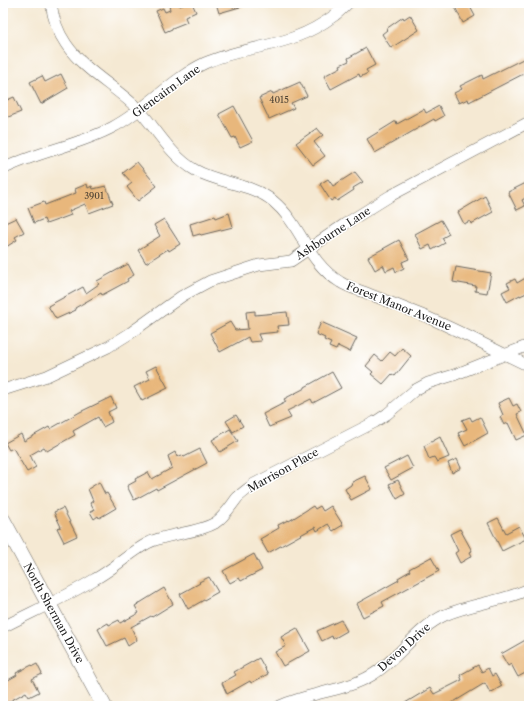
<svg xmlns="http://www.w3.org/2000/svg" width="532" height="709" font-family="'Libre Caslon Text',serif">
<rect width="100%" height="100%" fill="#fff"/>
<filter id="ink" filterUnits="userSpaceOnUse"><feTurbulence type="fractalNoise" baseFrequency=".025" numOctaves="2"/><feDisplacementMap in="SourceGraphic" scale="8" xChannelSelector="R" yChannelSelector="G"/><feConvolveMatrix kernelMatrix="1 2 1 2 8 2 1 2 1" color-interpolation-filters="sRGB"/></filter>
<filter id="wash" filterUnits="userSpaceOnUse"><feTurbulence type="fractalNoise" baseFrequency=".012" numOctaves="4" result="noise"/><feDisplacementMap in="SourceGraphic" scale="16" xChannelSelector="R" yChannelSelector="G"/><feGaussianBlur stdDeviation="0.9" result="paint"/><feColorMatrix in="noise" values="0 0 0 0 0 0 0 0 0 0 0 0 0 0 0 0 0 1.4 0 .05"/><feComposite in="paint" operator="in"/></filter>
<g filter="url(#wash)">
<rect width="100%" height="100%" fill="#f5e9d3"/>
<g id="blocks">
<path fill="#e8b77c" d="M175 3H178L180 6 188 3H192L196 12 185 17 187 22 172 28V29L165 32 156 11 163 8 165 12 170 10 169 5Z
M216 3H247V5L219 13Z
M453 3H468L475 16 463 23Z
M410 15 419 30 391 48 382 34 387 30 386 29 403 17 404 19Z
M366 48 375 65 366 70 368 73 360 77 359 74 331 89 324 76 341 67 340 65 349 61 348 58Z
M527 57 529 61V71L469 102 468 99 459 103 454 93 462 89 460 86 482 75 483 79Z
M61 74 68 88 41 104 30 82 42 76 45 82Z
M300 82 307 96 291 103 294 108 269 119 259 98 272 92 273 94Z
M14 97 21 112 3 119V102Z
M234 106 253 141 240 147 235 137 232 138 219 114Z
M439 106 444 116 435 121 434 119 375 153 367 139 396 121 397 124 424 109 426 113Z
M317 128 323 135 314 142 325 156 313 165 296 143Z
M137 162 157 186 138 201 127 187 132 183 123 173Z
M355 172 363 182 353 188 354 190 337 201 335 198 331 201 320 184 328 179 333 186Z
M526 183 529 188V196L522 200 525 206 517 210 508 192Z
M87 184 88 188 92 186 93 189 106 186 113 204 89 213 85 204 69 211 71 215 63 218 46 224 44 219 34 223 28 208 44 202 45 205 76 193 75 189Z
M485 196 493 212 471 224 470 221 464 224 458 212Z
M229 213 233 227 201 235 200 234 193 236 190 224 215 216 216 218Z
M16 218 24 232 15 237 17 240 6 247 3 242V224Z
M164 219 180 244 169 251 168 249 146 263 138 250 160 236 154 225Z
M441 220 449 234 442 238 445 243 432 250 430 245 422 249 415 234Z
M399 240 409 259 402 262 404 268 396 272 394 267 386 271 383 265 375 270 368 257Z
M128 264 134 275 127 279 128 281 102 295 101 293 75 308 76 310 56 319 48 306 83 287 86 293 99 284 97 281Z
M456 267 491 273 487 293 475 291 476 286 453 282Z
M529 276V292L520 296V295L507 302 502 292 510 288 507 283 515 279 517 283Z
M255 311V315L287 312 289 325 277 326 278 332 258 334 261 341 250 342 248 337 220 352 210 333 230 322 235 330 248 329 246 312Z
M321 322 357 338 350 352 338 346 336 350 329 347 331 343 324 340 325 338 316 334Z
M402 348 411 356 395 376 392 374 383 384 371 374 373 372 366 366 375 355 382 361 390 352 395 356Z
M156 366 168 388 142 401 134 387 150 379 146 371Z
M332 372 341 388 313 403 311 399 287 411 291 418 269 427 263 414 286 402 284 399 305 388V387Z
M111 397 116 408 108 412 112 422 103 427 98 417 73 431 75 435 47 451 44 447 30 455 36 467 27 472 13 448 9 450 5 443 21 434 24 441 49 427 50 429 80 412Z
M509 398 513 406 517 404 521 412 517 414 527 435 516 440 508 423 504 425 500 417 503 415 498 403Z
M236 415 243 426 233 432 226 421Z
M470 417 472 421 480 417 488 433 465 446 458 433 467 429 462 420Z
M230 429 238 441 220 452 212 440Z
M440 437 449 457 437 462 434 457 429 459 424 446Z
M200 449 207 463 157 490 156 488 134 500 127 486 136 481 135 479 148 472 152 479 172 468 168 456 175 452 177 457 182 455 184 457Z
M407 456 413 468 391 480 384 468Z
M457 459 461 468 452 473 448 463Z
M365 476 372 489 351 500 345 489 351 485 352 482Z
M398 480 405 494 397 499 389 484Z
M99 482 105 494 107 493 116 508 99 518 98 516 94 519 90 512 94 510 90 503 93 501 88 489Z
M313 506 315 509 320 506 323 511 331 506 343 525 333 531 328 524 317 531 315 527 268 553 260 539 279 528 278 525 288 520 289 521Z
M63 508 77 536 64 542 57 528 61 527 54 512Z
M498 518 506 533 519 526 526 539 502 551 488 523Z
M460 529 472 551 470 552 472 556 460 563 455 553 458 551 450 534Z
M254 554 262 570 241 581 239 578 230 583 223 571Z
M431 557 439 571 382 602 384 606 363 617 356 604 399 580 398 578 410 571 409 569Z
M209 577 218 592 188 609 180 594 200 583 199 582Z
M164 588 173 604 152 617 151 616 131 627 137 640 128 646 124 638 107 646 98 629 108 623 109 625 119 620 120 623 139 613 135 606Z
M341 620 347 631 333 639 332 636 322 641 317 631Z
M297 628 310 651 283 666 275 652 286 646 281 637Z
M529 638V671L518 677 511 664 508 666 501 654Z
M259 658 268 674 251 683 250 681 227 694 222 683 236 675 234 672Z
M37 664 42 674 32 679 39 692 29 697 26 692 3 705V683L17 675 16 673 32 665 33 666Z
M478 665 482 672 488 668 492 676 495 674 502 686 490 693 485 683 447 706H400L430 688 434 694 462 680 460 675Z"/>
</g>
</g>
<g filter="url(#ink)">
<use href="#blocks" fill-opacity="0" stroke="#68645c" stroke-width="1"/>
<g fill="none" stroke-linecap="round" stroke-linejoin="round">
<defs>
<path id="street" d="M51 3C53 18 57 31 66 44 85 72 117 87 140 111 157 130 172 157 195 170 220 184 251 183 273 201 302 225 306 261 340 282 349 288 360 290 369 294 387 301 404 308 422 315 458 330 493 349 529 366
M3 169C38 151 78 146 113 127 146 110 171 79 205 63 234 50 266 48 295 37 309 32 323 24 335 15 340 11 344 7 348 3
M3 390 47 376 108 347 129 334 182 296 210 281 259 265 291 261 345 224 390 196 529 122
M3 627C34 611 66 597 95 579 114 569 129 553 148 543 168 533 196 534 215 523 224 517 230 507 237 498 242 493 248 489 254 484L375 422 387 414 415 390 428 383 454 375 529 345
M280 706C309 692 344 692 372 675 399 659 415 629 445 615 472 603 502 602 529 589"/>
<path id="secondary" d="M3 520 104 706"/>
</defs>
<use href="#street" stroke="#68645c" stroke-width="12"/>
<use href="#secondary" stroke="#68645c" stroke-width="16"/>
<use href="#street" stroke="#fff" stroke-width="11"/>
<use href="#secondary" stroke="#fff" stroke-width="15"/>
</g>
</g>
<g text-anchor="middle" stroke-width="3" stroke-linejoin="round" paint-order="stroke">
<g font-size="9" fill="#4f4334">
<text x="279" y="103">4015</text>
<text x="94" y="199">3901</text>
</g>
<g font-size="11" fill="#1c1c1c" stroke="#fff">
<text transform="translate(166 91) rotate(-36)" y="4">Glencairn Lane</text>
<text transform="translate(333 233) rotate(-33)" y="4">Ashbourne Lane</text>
<text transform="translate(399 306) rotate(22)" y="4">Forest Manor Avenue</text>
<text transform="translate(283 470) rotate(-29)" y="4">Marrison Place</text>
<text transform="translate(54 613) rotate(61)" y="4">North Sherman Drive</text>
<text transform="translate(404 647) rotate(-42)" y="4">Devon Drive</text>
</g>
</g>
<rect width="532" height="709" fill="none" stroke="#fff" stroke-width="16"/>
</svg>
